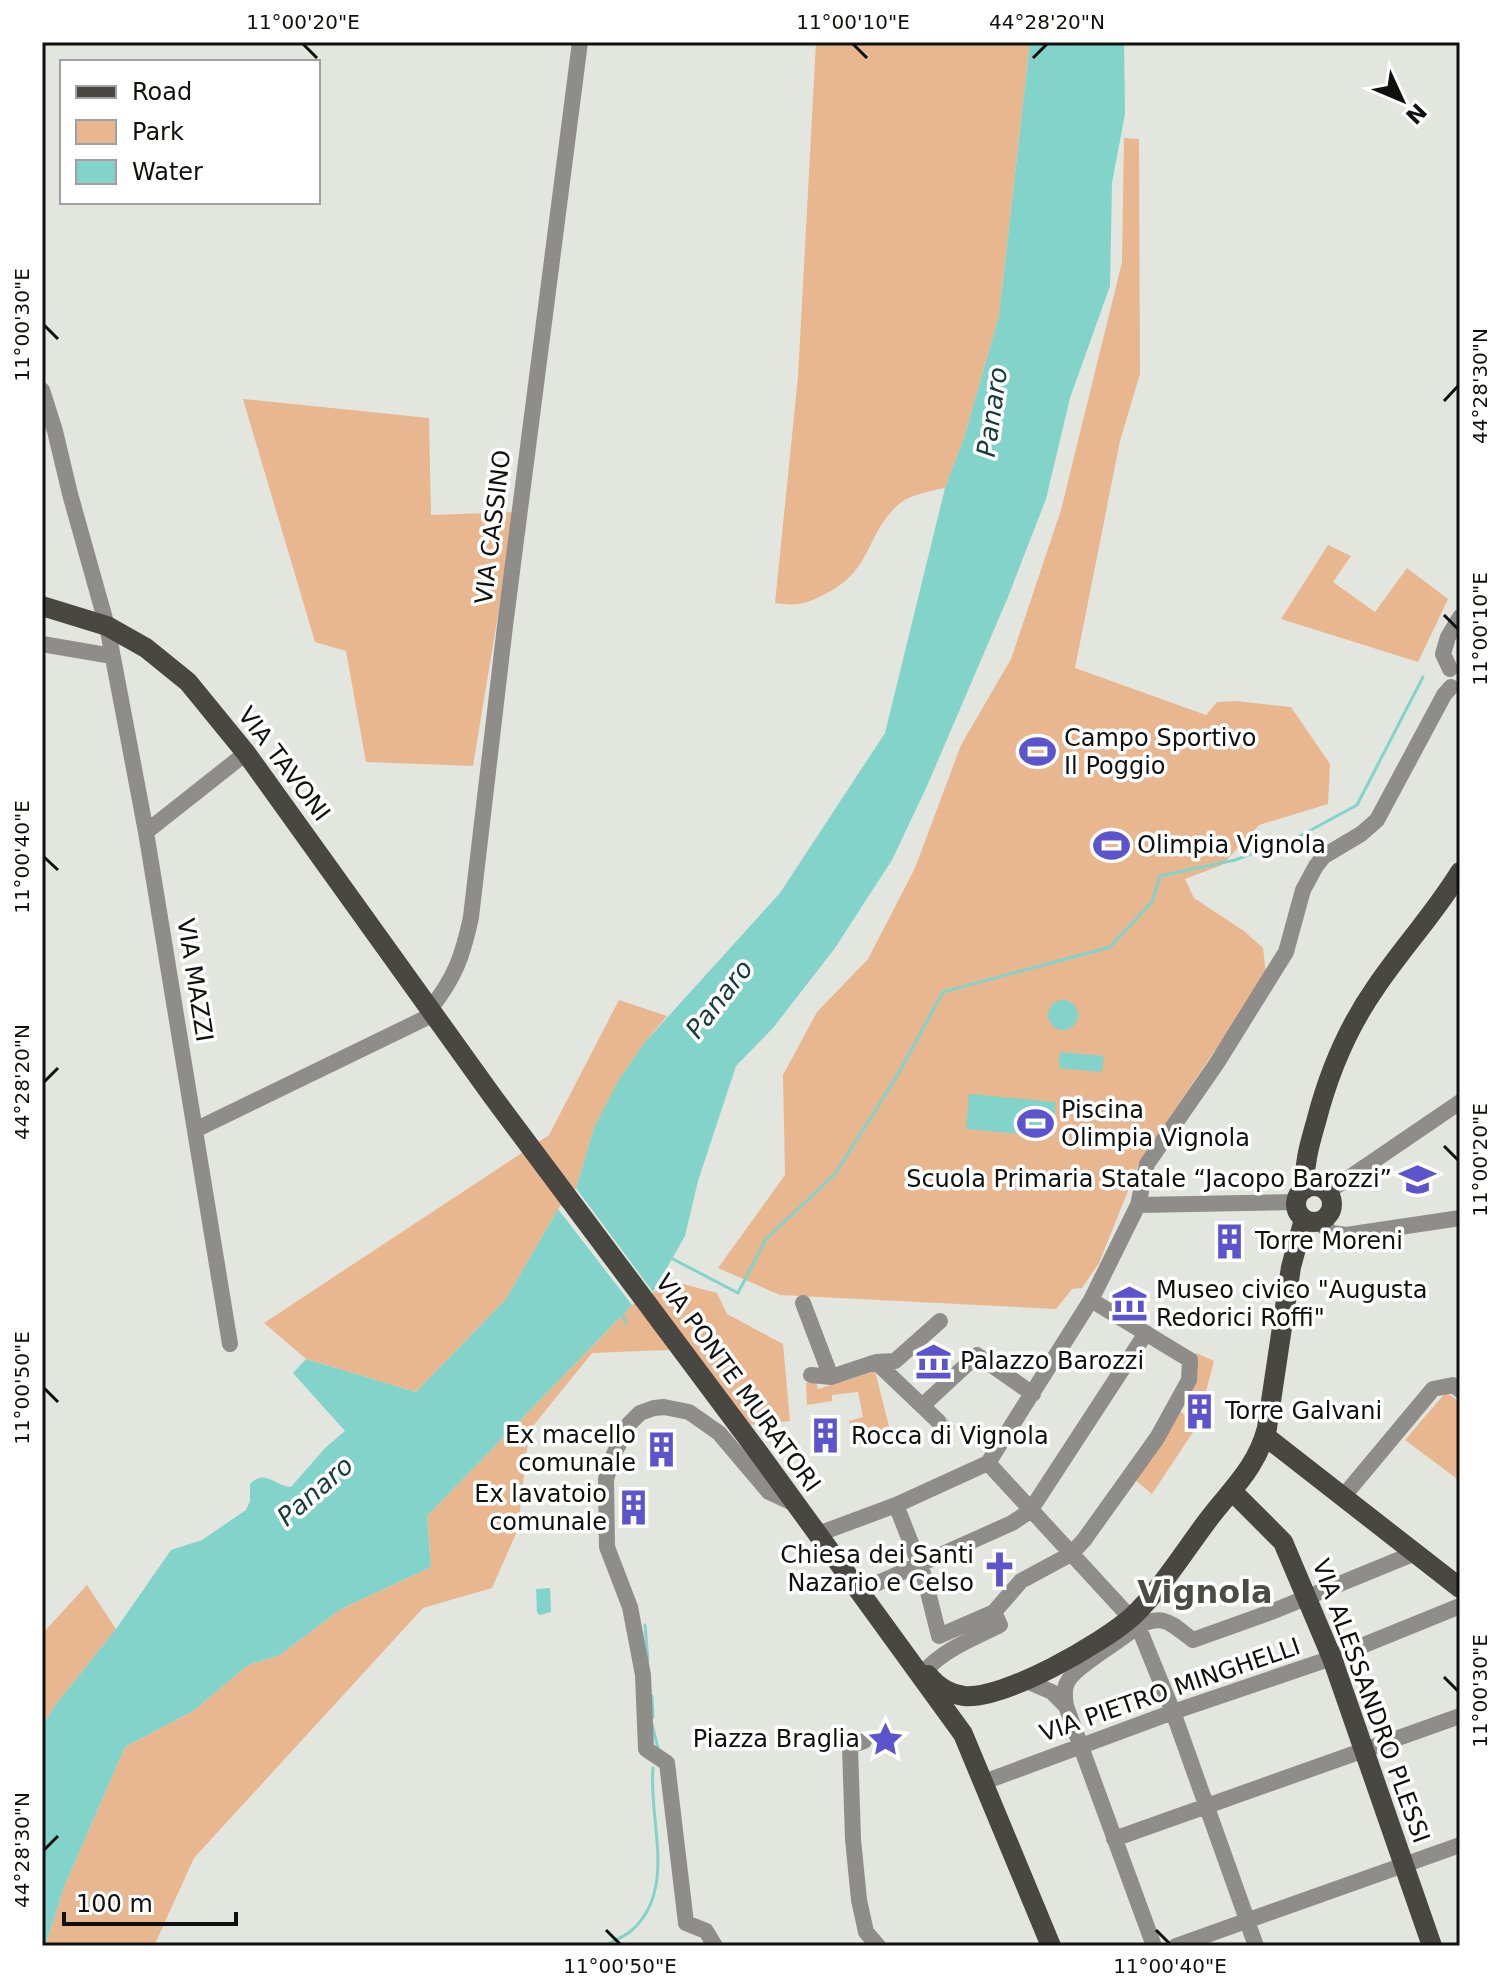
<svg xmlns="http://www.w3.org/2000/svg" width="1502" height="1988" font-family="'DejaVu Sans',sans-serif">
<rect width="100%" height="100%" fill="#e3e6de"/>
<path fill="#e9b78f" d="M816 42H1030L999 316 964 438 945 488C931 491 908 495 898 505 864 536 873 572 823 595 803 605 797 606 775 603L798 377Z
M1124 138 1139 139 1140 374 1120 441 1075 668 1206 715 1217 702 1236 701 1291 707 1330 764 1328 804 1259 825 1222 865 1185 879 1194 898 1244 931 1263 948 1266 974 1232 1031 1214 1052 1140 1161 1099 1263 1082 1288 1072 1289 1056 1309 780 1295 718 1268 785 1175 783 1075 817 1012 868 959 915 868 961 745 1011 659 1061 510 1122 262Z
M243 399 429 418 431 515 515 512 473 766 366 762 346 651 315 642Z
M1328 545 1351 556 1333 582 1375 612 1407 568 1448 599 1418 662 1281 619Z
M619 1000 667 1016 645 1042 594 1128 576 1188 558 1209 506 1299 416 1392 306 1359 264 1323 549 1135Z
M672 1281 717 1293 727 1314 783 1344 790 1421 750 1425 692 1349 592 1353 529 1431 518 1529 492 1588 423 1608 194 1858 154 1946H45L64 1887 125 1747 193 1711 248 1665 280 1655 341 1609 431 1567 427 1516 632 1305Z
M1196 1353 1214 1361 1203 1403 1186 1395Z
M875 1371 890 1430 854 1447 849 1421 863 1417 858 1392 832 1395V1401L807 1405 806 1383 816 1382 818 1389Z
M1446 1392 1460 1402V1481L1405 1440Z
M1177 1410 1199 1423 1152 1494 1134 1479Z
M87 1585 116 1629 53 1708 42 1728V1634Z"/>
<path fill="#82d3c9" d="M1030 42H1124L1125 114 1112 183 1110 286 1070 398 1046 499 1008 597 927 786 892 860 835 948 773 1028 736 1066 698 1181 685 1236 653 1292 576 1188 594 1128 618 1081 645 1042 780 893 885 733 945 488 964 438 999 316Z
M1048 1015a15 15 0 1 1 30 0a15 15 0 1 1-30 0Z
M1060 1052 1104 1056 1102 1072 1059 1068Z
M969 1094 1056 1102 1052 1137 966 1129Z
M558 1209 632 1305 427 1516 431 1567 341 1609 280 1655 248 1665 193 1711 125 1747 64 1887 45 1946H42V1728L53 1708 116 1629 171 1550 202 1540 246 1510 250 1501V1484C265 1468 275 1486 291 1487L325 1448 345 1431 293 1373 306 1359 416 1392 506 1299Z
M550 1588 551 1612 540 1615 537 1613 536 1589Z"/>
<g fill="none" stroke-linecap="round" stroke-linejoin="round">
<path stroke="#82d3c9" stroke-width="3" d="M671 1258 738 1293 766 1239 835 1174 897 1076 943 992 1110 947 1152 902 1160 876 1235 860 1300 836 1357 805 1423 677
M622 1312 626 1323
M645 1625 648 1661
M652 1696 653 1717
M652 1724 658 1748
M604 1946C613 1941 624 1937 631 1931 678 1890 648 1820 653 1768"/>
<path stroke="#c3c6bf" stroke-width="16" stroke-dasharray="16 8" stroke-linecap="butt" d="M938 1421 954 1437"/>
<path stroke="#8e8d89" stroke-width="16" d="M42 390 55 431 70 494 107 626 146 832 230 1344
M42 644 112 656
M1450 669 1443 654 1448 637 1460 617
M146 832 246 753
M430 1009C455 978 463 955 471 917L505 626 580 42
M195 1130 434 1014
M1328 1192 1460 1102
M1138 1205 1297 1202
M1318 1222 1332 1233 1346 1235 1460 1218
M803 1303 831 1377
M876 1362 938 1421
M811 1375 831 1377 876 1362 895 1361 940 1321
M922 1406 977 1355 1033 1394
M988 1463 1091 1300 1138 1205 1147 1164 1217 1063 1286 952 1303 890 1316 866 1324 856 1361 834 1377 820 1444 695 1451 687
M988 1463 1138 1626 1173 1712 1245 1914
M1342 1498 1433 1389 1453 1385 1460 1390
M896 1505 924 1576 939 1636 994 1612 1000 1625C975 1638 944 1649 925 1671
M818 1534 896 1505 988 1463
M860 1591 1012 1523 1030 1511 1146 1333
M994 1612 1021 1581 1071 1554 1084 1540 1157 1438 1189 1380 1190 1360 1091 1300
M1138 1626C1165 1613 1171 1624 1193 1640L1271 1612 1415 1553
M1024 1680 1052 1692 1066 1706 1154 1946
M1066 1706C1065 1698 1063 1689 1068 1681 1076 1665 1126 1639 1143 1621
M864 1741 850 1746 853 1839 859 1900 866 1932 878 1946
M984 1782 1173 1712 1332 1658 1460 1606
M1114 1839 1460 1716
M1247 1921 1256 1946
M715 1946 706 1931 686 1923 667 1763 646 1749 643 1675 630 1607 607 1547 606 1479 614 1454 629 1424 640 1413 654 1408 664 1407 689 1412 719 1433 769 1492 795 1504
M1176 1946 1460 1845"/>
<path stroke="#494741" stroke-width="20" d="M42 606 107 626 146 648 188 682 246 753 493 1097 761 1456 963 1734 1051 1946
M1296 1204a18 18 0 1 1 36 0a18 18 0 1 1-36 0Z
M1305 1189C1303 1166 1310 1143 1316 1122 1328 1075 1348 1027 1376 987 1403 947 1435 913 1460 872
M1265 1436 1460 1588
M1233 1492 1283 1542 1332 1658 1432 1946
M928 1675C937 1686 949 1694 964 1696 1004 1700 1103 1643 1133 1616 1160 1590 1182 1555 1205 1524 1229 1491 1256 1470 1267 1428L1291 1267 1304 1219"/>
</g>
<path fill="none" stroke="#10110e" stroke-width="3" d="M303 44 317 58M853 44 867 58M1033 58 1047 44M44 325 58 339M1444 401 1458 386M1444 615 1458 629M44 857 58 870M44 1082 58 1068M1444 1146 1458 1160M44 1388 58 1402M1444 1677 1458 1691M44 1850 58 1836M606 1930 620 1944M1156 1930 1170 1944"/>
<defs>
<symbol id="stadium-bare" viewBox="-9 -9 18 18"><path d="M0-5a6.5 5 0 1 0 0 10a6.5 5 0 1 0 0-10ZM-3.5-1.8h7v3.6h-7Z" fill="#5b54cc" stroke="#fff" stroke-width="2.5" paint-order="stroke"/></symbol>
<symbol id="school-bare" viewBox="-9 -9 18 18"><path d="M0-5L7-2L0 1L-7-2ZM-4 1L0 2.5L4 1V4Q0 6-4 4Z" fill="#5b54cc" stroke="#fff" stroke-width="2.5" paint-order="stroke"/></symbol>
<symbol id="building-bare" viewBox="-9 -9 18 18"><path d="M-4-6H4V6H1V3H-1V6H-4ZM-2.5-4.3h1.7v1.8h-1.7ZM.8-4.3h1.7v1.8H.8ZM-2.5-1h1.7V.8h-1.7ZM.8-1h1.7V.8H.8Z" fill="#5b54cc" stroke="#fff" stroke-width="2.5" paint-order="stroke"/></symbol>
<symbol id="museum-bare" viewBox="-9 -9 18 18"><path d="M0-6L6-3V-2H-6V-3ZM-5-1h2V3h-2ZM-1-1h2V3h-2ZM3-1h2V3H3ZM-6 4H6V6H-6Z" fill="#5b54cc" stroke="#fff" stroke-width="2.5" paint-order="stroke"/></symbol>
<symbol id="church-bare" viewBox="-9 -9 18 18"><path d="M-1.2-6h2.4v3.5h3.3v2.4h-3.3V6h-2.4V-.1h-3.3v-2.4h3.3Z" fill="#5b54cc" stroke="#fff" stroke-width="2.5" paint-order="stroke"/></symbol>
<symbol id="sight-bare" viewBox="-9 -9 18 18"><path d="M0-6L1.8-2.2L6-1.7L2.9 1.2L3.7 5.4L0 3.3L-3.7 5.4L-2.9 1.2L-6-1.7L-1.8-2.2Z" fill="#5b54cc" stroke="#fff" stroke-width="2.5" paint-order="stroke"/></symbol>
</defs>
<g fill-rule="evenodd">
<use href="#stadium-bare" x="1012" y="726" width="51" height="51"/>
<use href="#stadium-bare" x="1086" y="820" width="51" height="51"/>
<use href="#stadium-bare" x="1010" y="1098" width="51" height="51"/>
<use href="#school-bare" x="1392" y="1154" width="51" height="51"/>
<use href="#building-bare" x="1204" y="1216" width="51" height="51"/>
<use href="#museum-bare" x="1104" y="1278" width="51" height="51"/>
<use href="#museum-bare" x="908" y="1336" width="51" height="51"/>
<use href="#building-bare" x="1174" y="1386" width="51" height="51"/>
<use href="#building-bare" x="800" y="1410" width="51" height="51"/>
<use href="#building-bare" x="636" y="1424" width="51" height="51"/>
<use href="#building-bare" x="608" y="1482" width="51" height="51"/>
<use href="#church-bare" x="974" y="1544" width="51" height="51"/>
<use href="#sight-bare" x="860" y="1714" width="51" height="51"/>
</g>
<g text-anchor="middle" stroke-width="7" stroke-linejoin="round" paint-order="stroke">
<g font-size="24" fill="#10110e" stroke="#fff">
<text transform="translate(493 527) rotate(-83)" y="8">VIA CASSINO</text>
<text transform="translate(284 764) rotate(53)" y="8">VIA TAVONI</text>
<text transform="translate(195 980) rotate(81)" y="8">VIA MAZZI</text>
<text transform="translate(738 1383) rotate(54)" y="8">VIA PONTE MURATORI</text>
<text transform="translate(1170 1690) rotate(-19)" y="8">VIA PIETRO MINGHELLI</text>
<text transform="translate(1371 1701) rotate(70)" y="8">VIA ALESSANDRO PLESSI</text>
</g>
<g font-size="24" fill="#10110e" stroke="#fff" text-anchor="start">
<text x="1064" y="746">Campo Sportivo<tspan x="1064" dy="28">Il Poggio</tspan></text>
<text x="1137" y="853">Olimpia Vignola</text>
<text x="1061" y="1118">Piscina<tspan x="1061" dy="28">Olimpia Vignola</tspan></text>
<text x="1392" y="1187" text-anchor="end">Scuola Primaria Statale “Jacopo Barozzi”</text>
<text x="1255" y="1249">Torre Moreni</text>
<text x="1156" y="1298">Museo civico "Augusta<tspan x="1156" dy="28">Redorici Roffi"</tspan></text>
<text x="960" y="1369">Palazzo Barozzi</text>
<text x="1225" y="1419">Torre Galvani</text>
<text x="636" y="1443" text-anchor="end">Ex macello<tspan x="636" dy="28">comunale</tspan></text>
<text x="851" y="1444">Rocca di Vignola</text>
<text x="607" y="1502" text-anchor="end">Ex lavatoio<tspan x="607" dy="28">comunale</tspan></text>
<text x="974" y="1563" text-anchor="end">Chiesa dei Santi<tspan x="974" dy="28">Nazario e Celso</tspan></text>
<text x="860" y="1747" text-anchor="end">Piazza Braglia</text>
</g>
<g font-size="26" font-style="italic" fill="#153c38" stroke="#fff">
<text transform="translate(992 412) rotate(-82)" y="9">Panaro</text>
<text transform="translate(719 999) rotate(-52)" y="9">Panaro</text>
<text transform="translate(315 1491) rotate(-41)" y="9">Panaro</text>
</g>
<g font-size="32" font-weight="bold" fill="#4a4c45" stroke="#fff">
<text x="1205" y="1603">Vignola</text>
</g>
</g>
<rect width="1502" height="1988" fill="none" stroke="#ffffff" stroke-width="88"/>
<rect x="60" y="60" width="260" height="144" fill="#ffffff" stroke="#9fa09f" stroke-width="2"/>
<rect x="76" y="86" width="40" height="12" fill="#494741" stroke="#9fa09f" stroke-width="2"/>
<text x="132" y="100" font-size="24" fill="#10110e">Road</text>
<rect x="76" y="120" width="40" height="24" fill="#e9b78f" stroke="#9fa09f" stroke-width="2"/>
<text x="132" y="140" font-size="24" fill="#10110e">Park</text>
<rect x="76" y="160" width="40" height="24" fill="#82d3c9" stroke="#9fa09f" stroke-width="2"/>
<text x="132" y="180" font-size="24" fill="#10110e">Water</text>
<g transform="translate(1402 100) rotate(134)" stroke="#ffffff" stroke-width="6" paint-order="stroke">
<path d="M0-6L14 30L0 20L-14 30Z" fill="#10110e"/>
<text y="-12" font-size="22" font-weight="bold" text-anchor="middle" fill="#10110e">N</text>
</g>
<path d="M64 1912v12h172v-12" fill="none" stroke="#10110e" stroke-width="4"/>
<text x="76" y="1912" font-size="24" fill="#10110e" stroke="#ffffff" stroke-width="6" paint-order="stroke">100 m</text>
<rect x="44" y="44" width="1414" height="1900" fill="none" stroke="#10110e" stroke-width="3"/>
<g font-size="20" text-anchor="middle" fill="#10110e">
<text x="303" y="29">11°00'20"E</text>
<text x="853" y="29">11°00'10"E</text>
<text x="1047" y="29">44°28'20"N</text>
<text transform="translate(22 325) rotate(-90)" y="7">11°00'30"E</text>
<text transform="translate(1480 386) rotate(-90)" y="7">44°28'30"N</text>
<text transform="translate(1480 629) rotate(-90)" y="7">11°00'10"E</text>
<text transform="translate(22 857) rotate(-90)" y="7">11°00'40"E</text>
<text transform="translate(22 1082) rotate(-90)" y="7">44°28'20"N</text>
<text transform="translate(1480 1160) rotate(-90)" y="7">11°00'20"E</text>
<text transform="translate(22 1388) rotate(-90)" y="7">11°00'50"E</text>
<text transform="translate(1480 1691) rotate(-90)" y="7">11°00'30"E</text>
<text transform="translate(22 1850) rotate(-90)" y="7">44°28'30"N</text>
<text x="620" y="1973">11°00'50"E</text>
<text x="1170" y="1973">11°00'40"E</text>
</g>
</svg>
